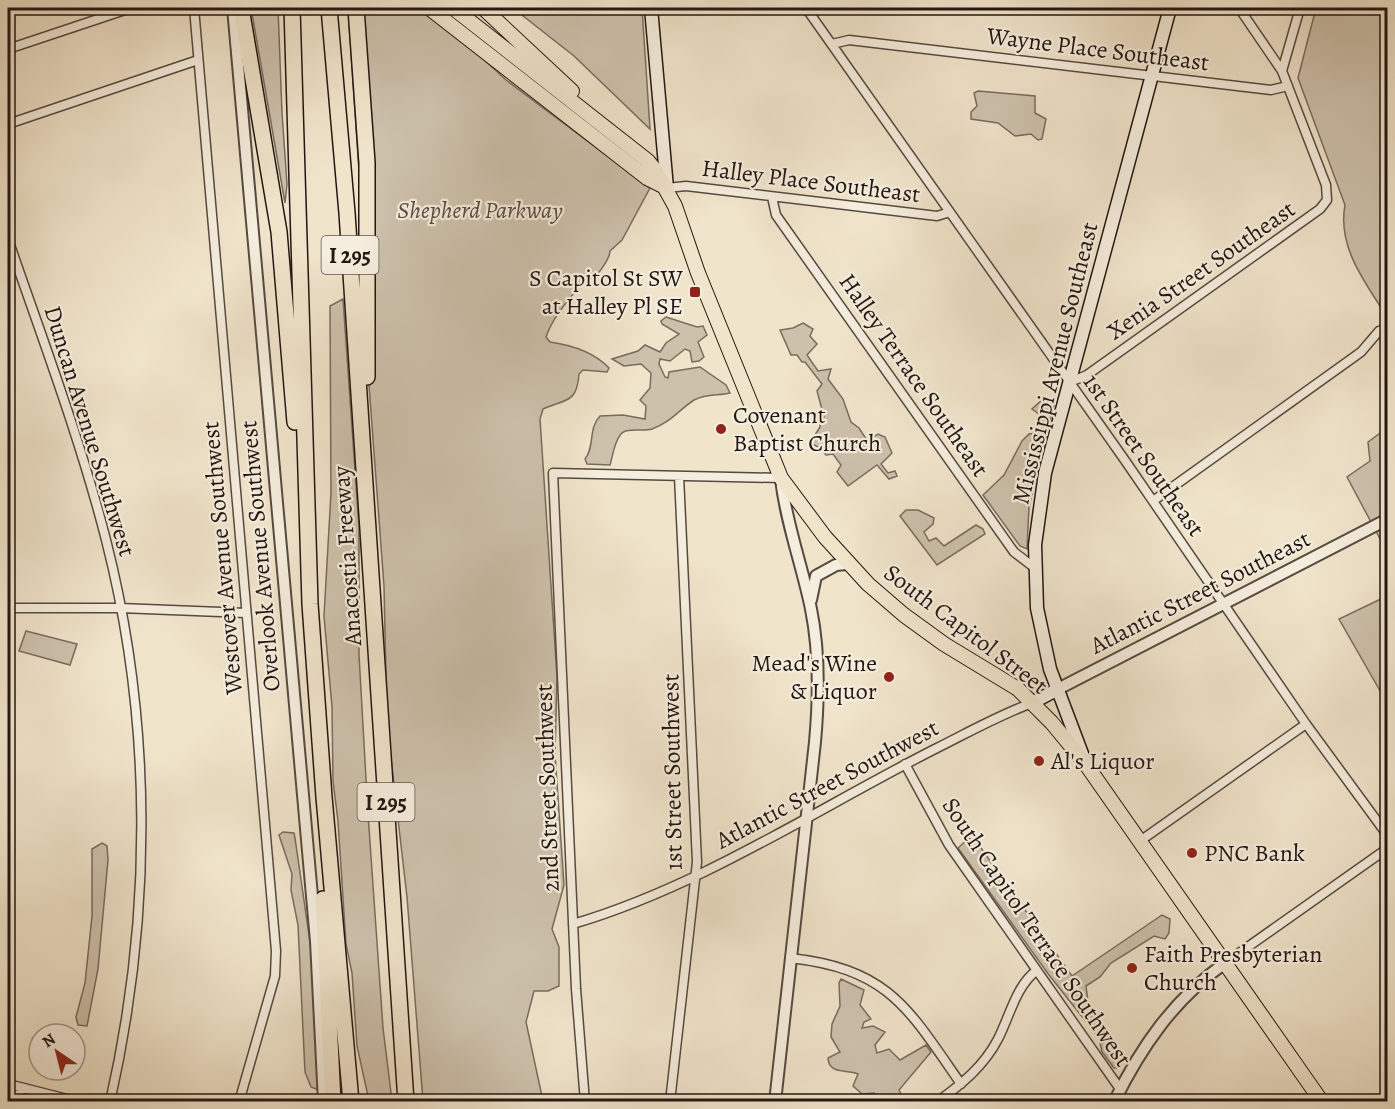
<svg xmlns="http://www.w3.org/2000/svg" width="1395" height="1109" font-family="Alegreya,serif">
<rect width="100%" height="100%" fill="#f0e4cb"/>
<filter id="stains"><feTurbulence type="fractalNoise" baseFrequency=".00333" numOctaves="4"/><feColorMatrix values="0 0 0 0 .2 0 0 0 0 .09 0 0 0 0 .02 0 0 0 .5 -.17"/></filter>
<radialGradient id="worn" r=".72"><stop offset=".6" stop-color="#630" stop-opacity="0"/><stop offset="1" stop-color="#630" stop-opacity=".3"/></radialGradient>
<path fill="#cdc1ac" stroke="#786c5f" stroke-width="1.5" d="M251 8H278L282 113 287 184 285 203Z
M348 8H416L442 21 506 80 650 188 622 240 610 251C610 258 599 274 593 278 586 282 589 276 584 282 571 296 552 318 546 337L550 342C571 345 594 352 609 368L607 372 583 370 579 374C577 404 565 399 543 409L540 419 557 677 555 754 564 885 552 929 559 947V986L548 991H534L526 1022 543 1101H423L407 897 387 724 384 586 363 305 366 275Z
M513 8H642L650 129 574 56Z
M1316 8H1387V317C1366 283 1337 248 1345 205L1298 78Z
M978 91 1035 96V113L1046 119 1042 139 1038 140 1031 134 1015 136 998 123 971 119V112L977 106 974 93Z
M343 299 359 528V655L368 814 383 1028 392 1101H369L357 1046 352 973 346 944 338 821 333 781 332 707 324 616 331 493 330 306Z
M666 317 697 327 703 326 707 335 698 342 704 357 699 361 692 362 690 351 685 349 670 361 660 359 659 364 665 377 668 378 669 372 700 367 726 385 730 393C718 396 707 393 694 400 680 409 670 423 652 429 643 432 626 427 621 434 614 442 613 455 610 465L587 464 585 459C595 447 588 428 600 416L623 415 645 419 646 406 640 400 650 388 651 373 641 364 624 366 612 359 638 351 645 345 660 352 666 343 679 334 662 324 661 321Z
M803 323 813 329 810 336 817 344 807 355 818 371 831 369 828 379 843 399 851 422 859 428 870 445 872 438 878 434 885 437 892 453 881 464 888 473 895 471 897 476 889 479 877 465 848 486 837 472 841 465 833 454 826 455 820 448 810 443 820 427V420L824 417 817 391 822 384 805 362H802L797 355H791L780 330 793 328Z
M1043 399 1050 400 1054 405 1029 507 1027 549 1020 546 983 495 1004 475 1022 441 1029 434 1038 433 1040 415 1032 409Z
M1387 428V552L1347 477 1370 461 1368 442Z
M906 510H918L934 518 933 524 924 532 929 541 936 538 944 546 976 525 983 529 985 534 937 565 900 516Z
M1387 596V703L1339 619Z
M26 631 77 644 70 665 19 651Z
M283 832 294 833 295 838 311 949 318 1088 316 1089 311 1087 305 1072 298 925 291 890 292 874 279 835Z
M969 838 979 845 1072 976 1162 915 1170 919 1169 933 1165 939 1154 936 1111 963 1100 977 1086 986 1088 1002 1123 1055 1117 1068H1114L1102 1052 1099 1038 1049 975 958 848Z
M102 843 107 846 108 860 98 969 87 1026 78 1025 76 1017 85 983 92 916V849Z
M841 979 864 990 860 1005 871 1019 864 1022 862 1028 873 1026 885 1032 875 1045 877 1053 889 1049 900 1060 926 1045 931 1052 899 1090 902 1096 911 1101H885L874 1093 862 1094 853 1086 858 1074C846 1069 829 1075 828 1058L840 1052 831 1037 832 1024 840 1006 839 983Z"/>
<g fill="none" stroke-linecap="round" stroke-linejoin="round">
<path stroke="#74685b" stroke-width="3" d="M1388 122 1383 169 1388 202"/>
<defs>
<path id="minor" d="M194 8 276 951 275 976 239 1102
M806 8 1124 459 1306 724 1388 836
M832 44 849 40 1271 90 1288 86
M8 49 131 8
M1282 71 1300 8
M8 124 198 60
M667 188 686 186 937 216 950 212
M772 197 776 215 1014 552 1035 568
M8 239C42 338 80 438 106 540 153 724 152 917 110 1102
M1070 382 1087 375 1320 209 1327 200 1326 185 1282 71 1239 8
M1153 501 1361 352 1379 331
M8 608H120L246 613
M905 764 949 845 1120 1089
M1140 841 1306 724
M573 924C702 886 818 808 937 748 969 732 999 715 1032 703
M790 958C889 969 908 1008 961 1084
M1225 963 1388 848
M8 1084 79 1102
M17 1102 20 1087
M585 1102 576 989 553 473 781 478
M670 1102 697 862 679 476
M937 1102C962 1084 984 1066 998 1039 1009 1018 1016 986 1036 971"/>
<path id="tertiary" d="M233 8 316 941 324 1102
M811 600 816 576 836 565 847 564
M1058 689 1388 519
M775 1102 815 742C819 698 820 653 811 609 802 565 786 523 781 479
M1114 1102C1141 1047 1174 999 1225 963"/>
<path id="secondary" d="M651 8 667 188
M1032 703 1058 689
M1084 759 1050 669 1037 608 1035 545 1045 473 1170 8"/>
<path id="primary" d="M429 8 647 178 667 188
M453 8 648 161 655 170 675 206 698 273 781 478 825 537 868 584 904 615 944 644 1018 689 1052 723 1085 763 1322 1102
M483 8 572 91"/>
<path id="motorway" d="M241 8 279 232 295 422
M292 8 310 604 324 797 351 1102
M329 8 347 213 406 1102
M356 8 367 163V377
M323 899 333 1102"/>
</defs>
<use href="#minor" stroke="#564a40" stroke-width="11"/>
<use href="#tertiary" stroke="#564a40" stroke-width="14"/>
<use href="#secondary" stroke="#221712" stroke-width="15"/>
<use href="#primary" stroke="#221712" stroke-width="16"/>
<use href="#motorway" stroke="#221712" stroke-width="18"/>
<use href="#minor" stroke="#f5eddd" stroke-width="8"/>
<use href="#tertiary" stroke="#f5eddd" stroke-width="10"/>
<use href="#secondary" stroke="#f5eddd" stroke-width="12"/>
<use href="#primary" stroke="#f0e4cb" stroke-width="14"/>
<use href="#motorway" stroke="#f0e4cb" stroke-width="15"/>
</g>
<g fill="#8f2418" stroke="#f5eddd" stroke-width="2">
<rect x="689" y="286" width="12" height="12" rx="3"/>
<circle cx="721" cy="429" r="6"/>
<circle cx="889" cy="677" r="6"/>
<circle cx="1039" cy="761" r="6"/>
<circle cx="1192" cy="853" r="6"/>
<circle cx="1132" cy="968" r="6"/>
</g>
<g text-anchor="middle" stroke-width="4.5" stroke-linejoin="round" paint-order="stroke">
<g fill="#f5eddd" stroke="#61574f" stroke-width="1.5">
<rect x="321.5" y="236" width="57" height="38" rx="4.5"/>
<rect x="357.5" y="783" width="57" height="38" rx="4.5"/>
</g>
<g font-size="22" font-weight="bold" fill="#221712">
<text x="350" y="263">I 295</text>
<text x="386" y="810">I 295</text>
</g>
<g font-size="24" fill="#221712" stroke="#f5eddd">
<text transform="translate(1098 49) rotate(7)" y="8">Wayne Place Southeast</text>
<text transform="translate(811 181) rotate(7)" y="8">Halley Place Southeast</text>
<text transform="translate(1201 270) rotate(-35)" y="8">Xenia Street Southeast</text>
<text transform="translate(1055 363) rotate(-76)" y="8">Mississippi Avenue Southeast</text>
<text transform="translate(914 375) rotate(55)" y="8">Halley Terrace Southeast</text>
<text transform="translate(90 431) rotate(73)" y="8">Duncan Avenue Southwest</text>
<text transform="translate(1144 455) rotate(55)" y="8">1st Street Southeast</text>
<text transform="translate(260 556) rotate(-95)" y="8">Overlook Avenue Southwest</text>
<text transform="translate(347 556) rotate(-94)" y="8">Anacostia Freeway</text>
<text transform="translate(222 558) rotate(-95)" y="8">Westover Avenue Southwest</text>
<text transform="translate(1200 592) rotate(-27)" y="8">Atlantic Street Southeast</text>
<text transform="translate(966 629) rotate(37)" y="8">South Capitol Street</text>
<text transform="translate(672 772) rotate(-91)" y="8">1st Street Southwest</text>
<text transform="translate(827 784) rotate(-28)" y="8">Atlantic Street Southwest</text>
<text transform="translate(547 788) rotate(-92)" y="8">2nd Street Southwest</text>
<text transform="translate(1037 932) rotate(56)" y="8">South Capitol Terrace Southwest</text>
</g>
<g font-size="24" font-style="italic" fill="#554a40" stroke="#f5eddd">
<text x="480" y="218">Shepherd Parkway</text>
</g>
<g font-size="24" fill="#221712" stroke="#f5eddd" text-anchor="start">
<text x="683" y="286" text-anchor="end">S Capitol St SW<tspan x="683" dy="28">at Halley Pl SE</tspan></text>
<text x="733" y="423">Covenant<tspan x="733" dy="28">Baptist Church</tspan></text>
<text x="877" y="671" text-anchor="end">Mead's Wine<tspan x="877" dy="28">&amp; Liquor</tspan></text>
<text x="1051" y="769">Al's Liquor</text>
<text x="1204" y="861">PNC Bank</text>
<text x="1144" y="962">Faith Presbyterian<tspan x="1144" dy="28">Church</tspan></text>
</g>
</g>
<rect width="1395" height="1109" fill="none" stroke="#f0e4cb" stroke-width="30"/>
<rect x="9" y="9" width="1377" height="1091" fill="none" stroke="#221712" stroke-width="3"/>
<rect x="15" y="15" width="1365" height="1079" fill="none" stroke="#221712" stroke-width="1.5"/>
<g transform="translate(57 1052) rotate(325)"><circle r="28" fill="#f5eddd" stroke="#a1978c" stroke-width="1.5"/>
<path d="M0-4.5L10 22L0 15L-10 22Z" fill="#8f2418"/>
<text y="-9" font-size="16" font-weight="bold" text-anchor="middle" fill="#221712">N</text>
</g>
<rect width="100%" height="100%" filter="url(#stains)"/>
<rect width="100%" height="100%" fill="url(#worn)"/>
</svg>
